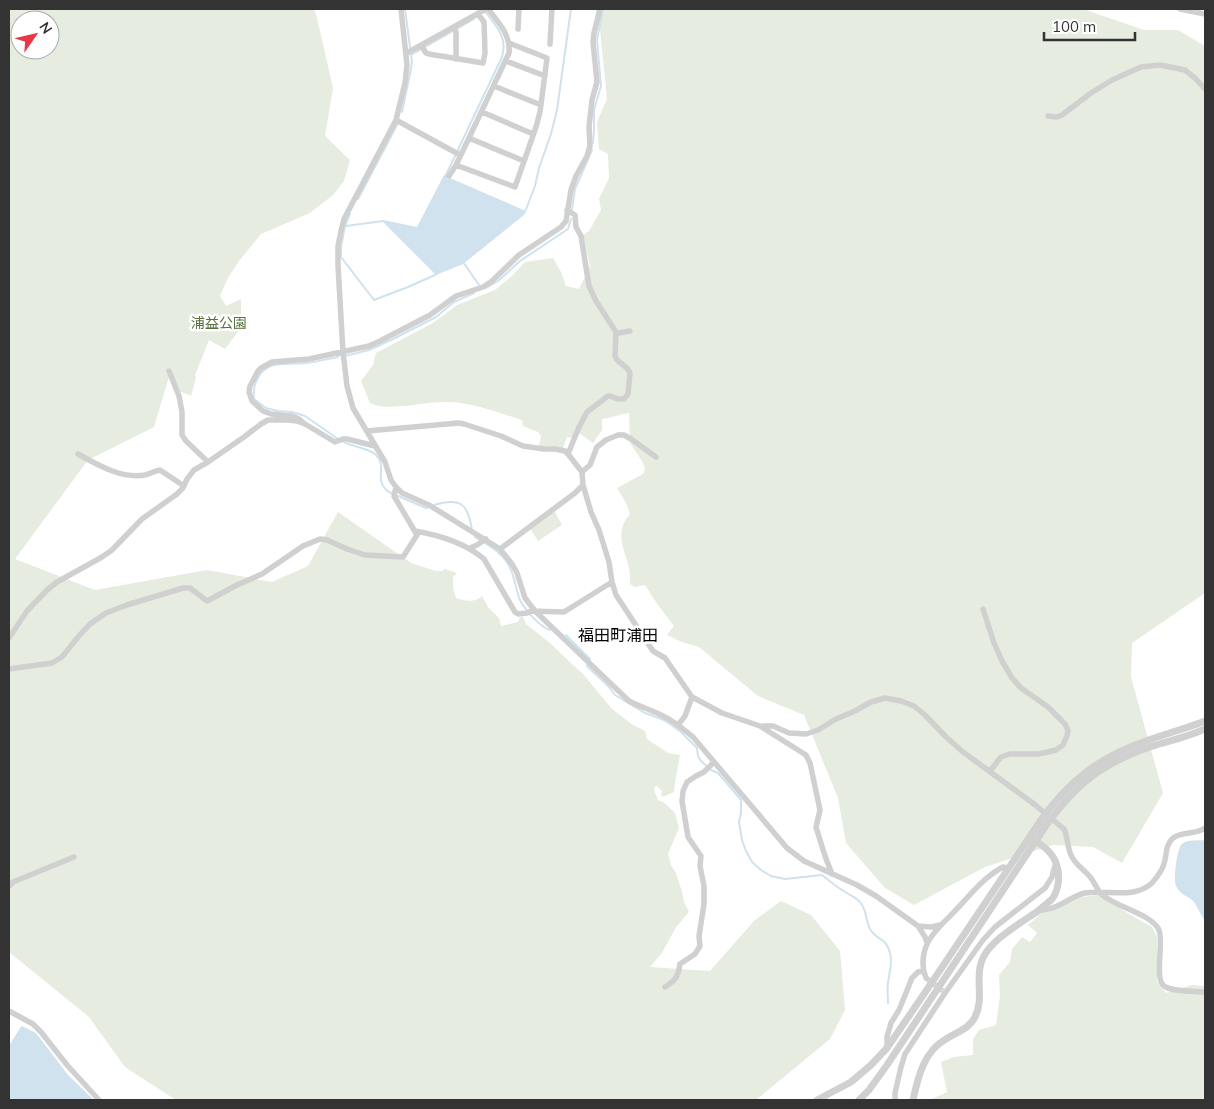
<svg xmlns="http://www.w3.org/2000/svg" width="1214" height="1109" font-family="Mulish,'Noto Sans JP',sans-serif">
<rect width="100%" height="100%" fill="#fff"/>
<path fill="#e6ecdf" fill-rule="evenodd" d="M9 9H314L316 14 333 88 325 136 350 160 344 181 333 195 310 213 261 234 239 261 228 278 220 296 226 306 241 299V316L239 317 243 325 225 349 209 340 195 375 196 378 191 396 179 391 171 370 154 427 88 460 15 559 95 590 207 570 272 582 308 566 338 512 411 563 436 571H442L445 569 457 573 453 577V588L456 598C465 601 475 603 482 596L488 607 499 618 501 626 518 622 520 617H523L526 624 550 643 572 664 583 674 612 709 633 725 645 731 647 739 668 753 680 755C678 767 675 779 674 792L665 796H661L662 791 656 785 654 790 658 800 665 803 675 813 679 828 668 854 671 865 676 873 682 892 684 902 689 912 676 927 662 953 650 967 710 971 754 921 781 901 811 915 840 951 845 1010 830 1039 756 1100H176L125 1067 89 1017 9 952ZM20 20H50V50H20Z
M598 9H1083L1144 30H1178L1205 46V593L1132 643 1131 677 1163 793 1122 863 1093 847 1053 845 985 867 914 905 885 888 846 843 838 798 804 715 758 696 699 647 682 642 667 635 674 626 658 605 645 585 635 587 630 584C630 579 630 573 629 568 624 548 614 532 630 514L626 503 617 488 643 474 645 469 642 461 630 443 629 413C620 414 611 418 602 419V430L593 443 576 431 572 438 567 437 563 448 539 446 541 436 538 432 523 426 522 420C496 412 470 401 442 402 430 402 417 405 404 406 392 406 381 409 370 403L361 381 373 365 376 353 433 323 457 305 495 290 512 276 525 262 553 258 561 272 566 286 579 289 590 266 583 235 589 231 601 210 599 199 609 178 608 154 599 149 597 122 607 99Z
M554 510 562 525 538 541 530 528Z
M1099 895 1134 917 1152 927 1157 937V982L1166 993 1192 985 1205 986V1100H930L947 1092 941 1062 954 1057 973 1055V1039L979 1030 996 1025 1000 996 999 975 1010 962 1012 949 1022 937 1030 942 1037 933 1028 925 1042 913 1053 911 1082 897Z"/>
<path fill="#cfe2ee" d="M444 175H447V179L450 178 526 211 524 215 463 264 436 275 382 221 383 220 417 227Z
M1205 840V921C1201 916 1197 905 1193 901 1187 895 1181 896 1176 886 1173 880 1177 848 1182 844 1187 839 1199 841 1205 840Z
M22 1026 36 1033 68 1075 94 1100H9V1046L20 1028Z"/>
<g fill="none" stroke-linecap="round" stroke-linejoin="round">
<path stroke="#cfe2ee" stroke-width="2" d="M411 55 474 19
M402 112 410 74 412 62 405 9
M593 143 594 131V110L601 86 597 40 603 9
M445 177 502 57C508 36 496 27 485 11
M358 199 397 125
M572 209 575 189 592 150
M525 212 535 186 539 168 551 134 557 110 571 9
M350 214 345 226 341 247V257L374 300 408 287 435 275 437 273
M346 226 383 221
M463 262 479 285
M486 288 498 281 520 261 568 229 571 219
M345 356 369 350 391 340 436 317 454 302 474 293
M338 357C327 359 317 362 306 363 296 364 284 363 274 365 259 369 252 385 254 399L266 408 278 411 292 412 305 416 338 439
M342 441C352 447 365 447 375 454 389 466 372 480 389 492L426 508 429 507
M434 505C461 497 468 504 472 530
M475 537C487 544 500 551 508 564 515 575 515 588 520 600 525 610 540 627 550 630
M566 635 590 659 587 666 609 687 615 695 645 713 664 720 680 731 697 748 698 756 701 761 711 770 718 773 730 787 741 800V813L739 822 742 840 746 851 752 862 761 870 771 876 785 879 822 875C829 880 836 887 844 891 850 896 858 897 862 905 868 914 865 925 873 933 880 941 886 938 890 953 893 963 889 973 888 983 887 990 888 996 888 1003"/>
<path stroke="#d6d6d6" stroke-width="5.5" stroke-dasharray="5.5 3" stroke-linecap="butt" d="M926 978 943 991"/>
<path stroke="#d0d0d0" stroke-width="5.5" d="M401 9 407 65 405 83 396 120 344 219 341 231 338 246V266L343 352 347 386 353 408 385 462 391 480 396 487 402 493 429 505 500 549 512 564 517 573 525 598 535 611 629 701C640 707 652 710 663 716 674 721 683 729 693 737L787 848 804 861 857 885 876 896 918 926 925 937 927 943
M1180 9 1205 14
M454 27 456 32V59
M518 29 519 9
M550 44 552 9
M421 45 426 53 429 54 483 63 485 53 484 22 478 14
M407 53 486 9
M506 61 545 76
M494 86 541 105
M482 112 533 134
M1048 116 1057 117 1062 115 1091 93 1112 80 1141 67 1160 65 1185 70 1196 79 1205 89
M396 120 460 155
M469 138 524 161
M456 165 515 187 536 127 540 112 547 58 509 43
M449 176 456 165 469 138 509 53C511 35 498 22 488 9
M567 210 575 215 576 227 581 236 589 286 596 301 616 332
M169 371 179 396 182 412V435L186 441 208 462
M305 424 299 419 292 416 271 414 263 411 252 401 249 392 250 386 258 371 261 368 272 362 309 359 369 346 380 341 430 315 456 296 483 287 492 281 519 255 561 227 566 221 571 190 576 176 587 156 590 146 589 127 592 100 597 82 593 42 594 33 600 9
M367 431 459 423 464 424 501 436 523 446 544 449H555L565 451 568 454 582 472 583 485 591 512 599 530 609 562 612 582 616 595 653 651 665 658 692 697 722 713 760 726 806 755 810 763 820 810 816 827 825 856 832 874
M78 454C98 465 121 479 145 475 150 474 154 471 160 470L184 486
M568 454 579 427 587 412 608 396H610L618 399H624L628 394 630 373 627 368 617 360 615 356 616 332 619 333 630 331
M582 472 590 465 597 447 606 440 618 435H624L631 439 656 457
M415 531C439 535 465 543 484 559L515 612 518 614 527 613 531 611 564 612 612 582
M470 548 477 545 486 539
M500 549 575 493 583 485
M983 609 994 643 1002 661 1012 678 1021 688 1048 707 1065 724 1068 730 1067 736 1063 745 1056 750 1039 754H1010L1001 757 990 771
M9 638 27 611 47 590 57 582 102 557 112 550 142 519 177 494 183 488 187 479 194 470 208 462 244 437 261 424 268 420H287L297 421 305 424 335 442 343 439H347L375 446
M9 669 52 663 62 657 78 637 90 624 106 613 127 605 183 588H190L207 601 237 585 262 574 303 546 320 539 327 540 347 549 365 555 403 557 417 535 394 496 396 487
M678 725 685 716 692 697
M763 726H773L789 733 806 734 818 730 836 719 855 711 871 702 885 698 901 701 914 706 926 716 945 736 963 752 1034 804
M1064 829C1068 837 1067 846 1071 855 1075 865 1084 869 1091 878 1094 882 1097 889 1101 894 1115 907 1152 914 1159 930 1164 942 1154 979 1164 986 1172 992 1195 991 1205 992
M9 886 13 882 74 857
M1038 911C1042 910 1046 910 1049 909 1062 906 1072 896 1085 893 1107 889 1133 900 1152 883 1157 877 1162 871 1164 864 1167 855 1165 845 1173 838 1182 831 1196 835 1205 828
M918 926 931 927 940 925
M926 978C921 966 922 956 927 944 932 933 943 923 952 914 968 898 982 878 1003 867L1008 868
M665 987C676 980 678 977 680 964L695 954 700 946 699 936 704 904V886L700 866 701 856 688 837 682 801 683 791 687 782 696 776 704 772 714 762
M9 1011 33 1024 41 1032 67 1065 99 1100
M887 1048V1037L891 1023 899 1010 912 978 918 972 923 971
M895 1100V1093L901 1067 905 1054 945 993 983 940 995 927 1045 888 1052 877 1054 869 1056 863"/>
<path stroke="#d0d0d0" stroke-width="7" d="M817 1100 851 1082 871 1065 887 1048 924 994 1041 820C1068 782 1098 758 1143 742 1164 734 1185 729 1205 721
M859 1100 869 1090 887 1065 1047 824C1076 784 1103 763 1150 747 1169 741 1187 737 1205 729
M913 1100C918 1077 924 1051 946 1039 957 1032 969 1029 975 1017 986 996 971 973 987 951 998 936 1022 922 1038 911 1042 907 1048 903 1052 899 1059 890 1060 876 1057 866 1054 854 1043 845 1032 839"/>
<path stroke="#d0d0d0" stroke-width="5.5" d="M1034 804 1064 829"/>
</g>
<g text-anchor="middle" stroke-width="5" stroke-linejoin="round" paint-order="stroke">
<g font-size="14" fill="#56703f" stroke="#fff">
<text x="219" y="328">浦益公園</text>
</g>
<g font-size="16" fill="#000" stroke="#fff">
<text x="618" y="641">福田町浦田</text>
</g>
</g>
<rect width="1214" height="1109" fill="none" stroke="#333333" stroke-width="20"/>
<g transform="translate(35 35) rotate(56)"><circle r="24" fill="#ffffff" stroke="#adadad"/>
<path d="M0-4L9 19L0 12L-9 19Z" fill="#e63946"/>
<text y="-8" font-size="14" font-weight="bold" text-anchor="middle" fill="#333333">N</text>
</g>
<path d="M1044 32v8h91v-8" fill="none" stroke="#333333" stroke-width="2.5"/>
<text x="1052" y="32" font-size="15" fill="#333333" stroke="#ffffff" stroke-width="4" paint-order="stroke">100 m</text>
</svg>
